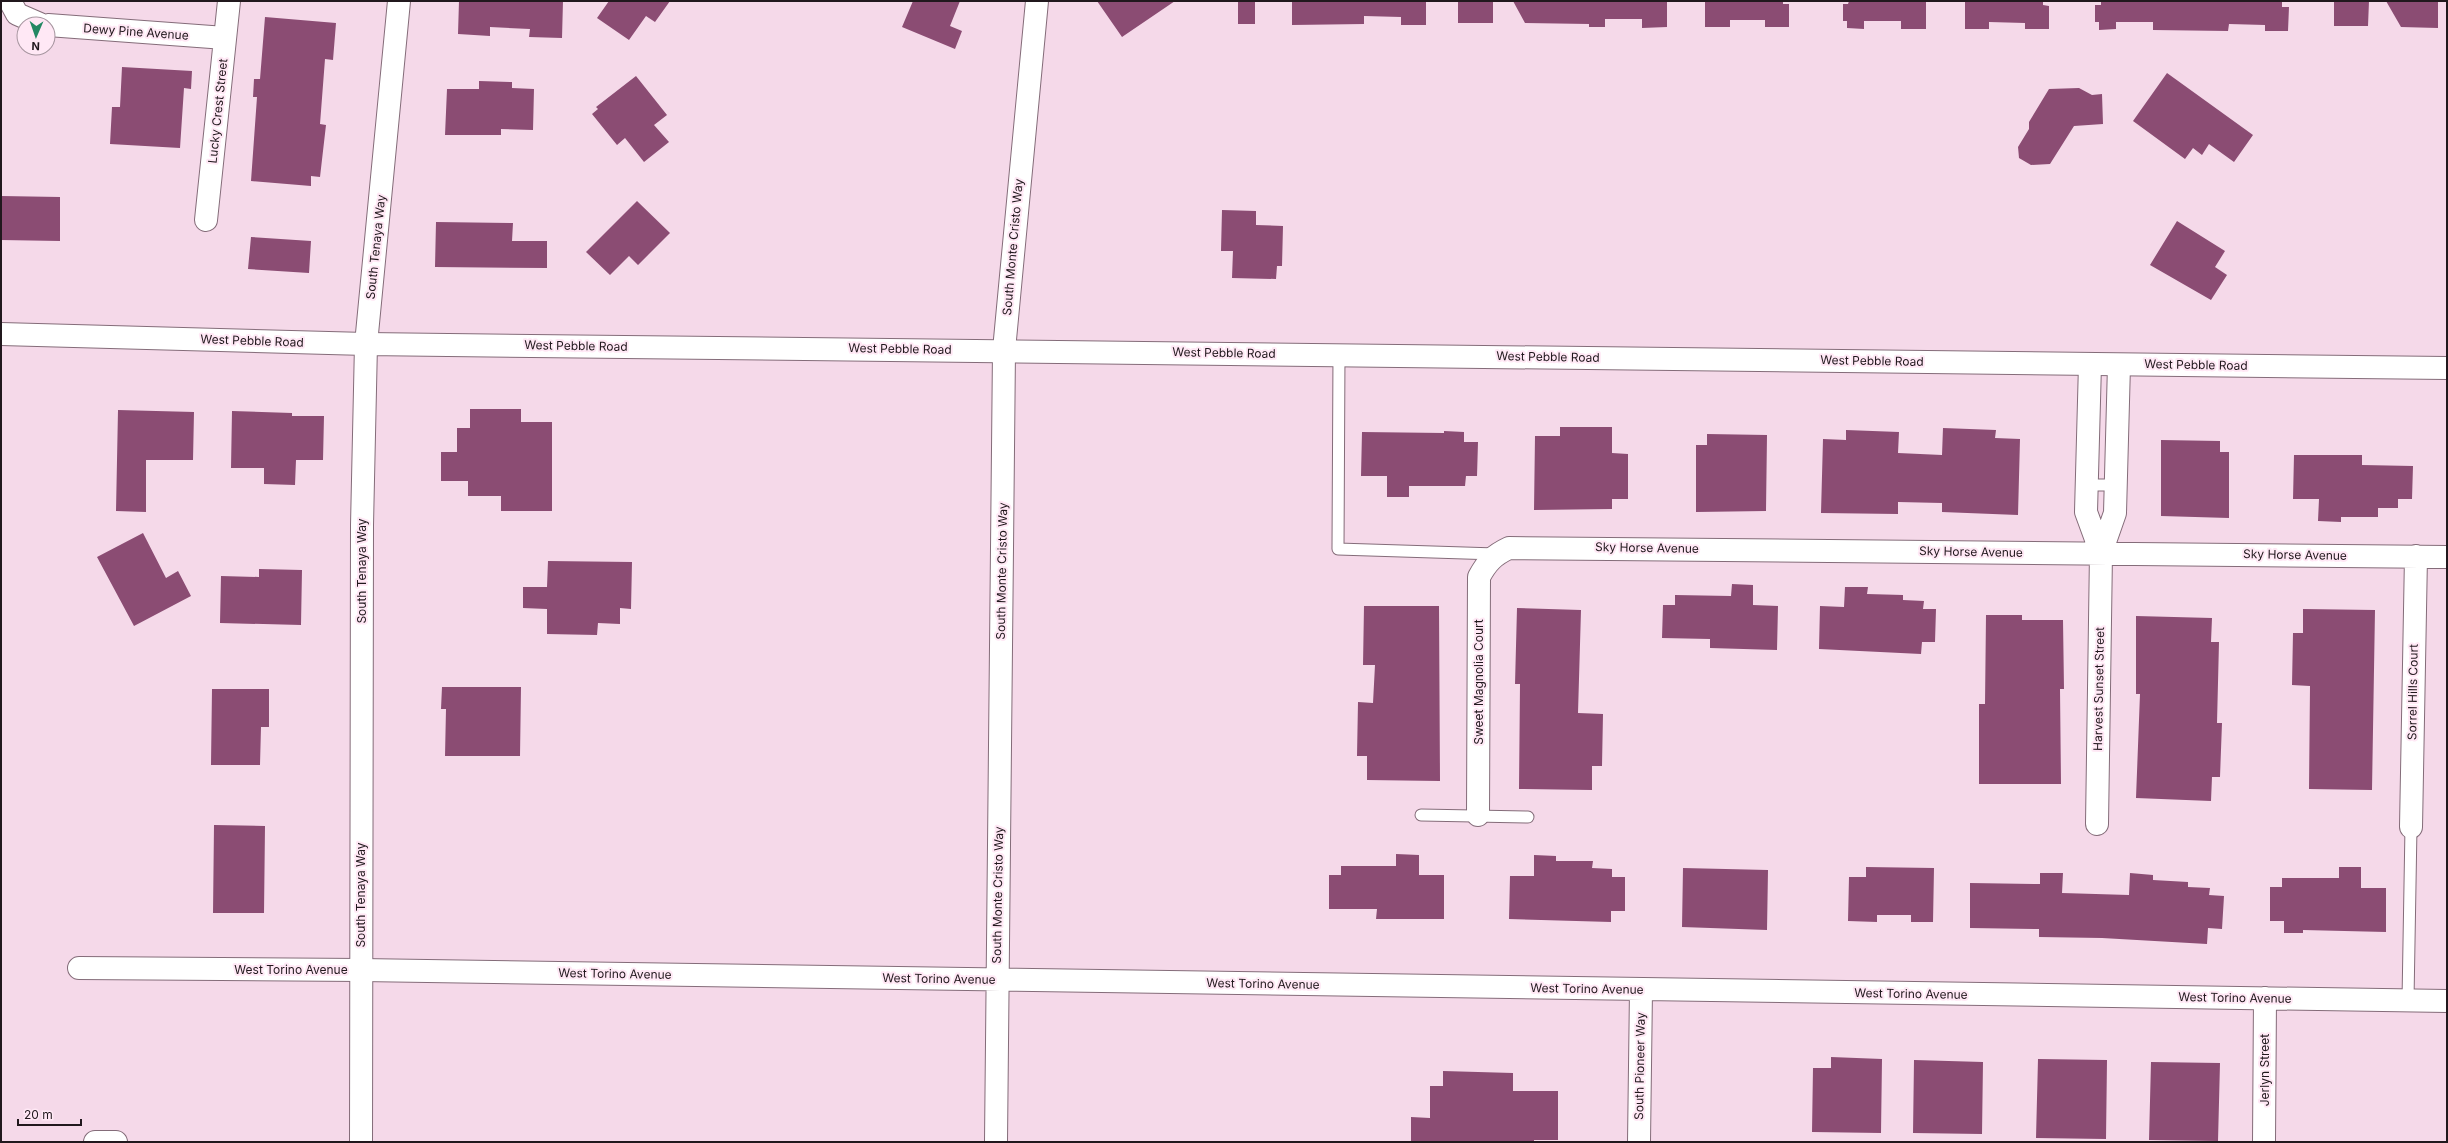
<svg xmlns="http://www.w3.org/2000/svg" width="2448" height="1143" font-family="Inter,sans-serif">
<rect width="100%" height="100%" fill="#f5d9e9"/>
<path fill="#8b4c73" d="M459 1H563L562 38 529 37 530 29 490 27V36L458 34Z
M609 1H670L655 22 646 16 629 40 597 18Z
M913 1H960L950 26 962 31 955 49 902 27Z
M1097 1H1175L1122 37Z
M1238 1H1255V24H1238Z
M1292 1H1426V25H1401V17L1364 16V24L1292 25Z
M1458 1H1493V23H1458Z
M1513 1H1667V27L1642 28V19H1605V27H1589V24L1525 23Z
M1705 1H1783V4H1789V27H1765V20H1730V27H1705Z
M1849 1H1926V29H1901V21H1864V29L1847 28V21H1843V4H1848Z
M1965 1H2043V5L2049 6V29H2025V23L1989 22V29H1965Z
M2101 1H2282V7H2289L2288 31H2265V25L2229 24 2228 31 2153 30V22H2116V29L2099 30V22H2095V5H2101Z
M2334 1H2369L2368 26H2334Z
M2386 1H2438V28L2401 27Z
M265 17 336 23 333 60 325 59 320 124 326 125 320 177 311 176V186L251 181 257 97H253L254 79H260Z
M122 67 192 71 191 89 184 88 180 148 110 144 112 107H120Z
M2167 73 2253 135 2234 162 2209 144 2202 155 2193 148 2185 159 2133 121Z
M636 76 667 115 654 125 669 142 644 162 625 138 617 145 592 114 598 109 596 107Z
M479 81 512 82V88L534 89 533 130 501 129V135H445L447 89H479Z
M2079 88 2092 95 2102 94 2103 124 2074 126 2050 164 2031 165 2019 158 2018 147 2029 129V122L2049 89Z
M1 196 60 197V241L1 240Z
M637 201 670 233 638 265 629 256 610 275 586 252Z
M1222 210 1256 211V225L1283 226 1282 266H1277L1276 279 1232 278 1233 251H1221Z
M2177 221 2225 251 2215 267 2227 275 2211 300 2150 265Z
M436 222 513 223 512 241H547V268L435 267Z
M251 237 311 241 309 273 248 269Z
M470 409H521V422H552V511H501V496H468V481H441V452H457V428H470Z
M118 410 194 412 193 460H146V512L116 511Z
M232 411 292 413V416H324L323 460H296L295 485 264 484V468H231Z
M1560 427H1612V453L1628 454V499H1612V509L1534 510 1535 436H1560Z
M1943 428 1996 430 1995 438 2020 439 2018 515 1942 512V503L1898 502V514L1821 513 1823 439 1846 440V430L1899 432 1898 453 1942 455Z
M1444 431 1464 432V442H1478L1477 476H1466L1465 486H1409V497H1387V476H1361L1362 432 1444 433Z
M1707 434 1767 435 1766 511 1696 512V445H1707Z
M2161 440 2220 441V452H2229V518L2161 516Z
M2294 455H2362V465L2413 466 2412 499H2398V508H2378V517H2341V522L2318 521 2319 499H2293Z
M143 533 166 578 178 571 191 596 134 626 97 557Z
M548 561 632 562 631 609 620 608V624L598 623 597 635 547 634V609L523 608V587H547Z
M259 569 302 570 301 625 220 623 221 576 259 577Z
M1732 584 1753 585V605L1778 606 1777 650 1710 648V639L1662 638 1663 605H1675V595L1731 596Z
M1845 587H1868L1867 594 1903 595V600L1924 601 1923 609H1936L1935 642H1922L1921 654 1819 649 1820 606 1844 607Z
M1364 606H1439L1440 781 1367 780V756H1357L1358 702 1373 703 1375 665H1363Z
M1517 608 1581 610 1578 713 1603 714 1602 766H1592V790L1519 789 1520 684H1515Z
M2303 609 2375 610 2372 790 2309 789 2310 686 2292 685 2293 633H2303Z
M1986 615H2022V620H2063L2064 689H2060L2061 784H1979V704H1985Z
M2136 616 2212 618 2211 642H2219L2217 723H2222L2220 777H2212L2211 801 2136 798 2140 694H2136Z
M442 687H521L520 756H445L446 709H441Z
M212 689H269V727H261L260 765H211Z
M214 825 265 826 264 913H213Z
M1396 854 1419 855V875H1444V919H1376L1377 909H1329V875H1341V866H1396Z
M1534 855 1556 856V861H1593L1592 868 1612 869V877H1625V911H1611V922L1509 919 1510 876H1534Z
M1866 867 1934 868 1933 922H1911V915H1877V922L1848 921 1849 877H1866Z
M2339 867H2361V888H2386V932L2303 930V933H2284V921H2270V887H2282V878H2339Z
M1683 868 1768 870 1767 930 1682 927Z
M2040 873H2063L2062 893 2129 895 2130 873 2153 875V880L2188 882V887L2210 888 2209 895 2224 896 2222 929 2208 928 2207 944 2102 938 2039 937V929L1970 928V883L2040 884Z
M1831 1057 1882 1059 1881 1133 1812 1132 1813 1068H1831Z
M2038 1059 2107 1060 2106 1139 2036 1138Z
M1914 1060 1983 1062 1982 1134 1913 1133Z
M2151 1062 2220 1063 2218 1141 2149 1140Z
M1443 1071 1513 1073V1091H1558V1140H1534V1142H1411V1117L1430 1118V1086H1443Z"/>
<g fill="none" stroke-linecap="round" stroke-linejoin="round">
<defs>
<path id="service" d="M1339 354 1338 549 1496 554
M2087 485H2115
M1421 815 1528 817
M2408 1000 2411 827"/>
<path id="minor" d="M10 1 17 14 40 24
M48 25 225 38
M206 220 229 1
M366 344 399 1
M2090 364 2086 512 2101 553
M1478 815 1479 577C1487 562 1494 555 1509 548L2447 557
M2097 824 2101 553 2115 513 2119 365
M2411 827 2416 556
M79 968 361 970 2447 1001
M95 1142H116
M996 1142 1004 350 1037 1
M1639 1142 1641 990
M2264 1142 2265 998"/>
<path id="tertiary" d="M1 334 366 344 2447 368
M361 1142 362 525 366 344"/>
</defs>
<use href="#service" stroke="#846c79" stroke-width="13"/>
<use href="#minor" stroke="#846c79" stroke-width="24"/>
<use href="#tertiary" stroke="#846c79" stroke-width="24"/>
<use href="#service" stroke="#fff" stroke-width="11"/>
<use href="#minor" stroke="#fff" stroke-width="22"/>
<use href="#tertiary" stroke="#fff" stroke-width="22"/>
</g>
<g text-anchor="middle" stroke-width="4" stroke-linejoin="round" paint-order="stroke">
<g font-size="12" fill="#21181d" stroke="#ffe8f5">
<text transform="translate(136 32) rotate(4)" y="4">Dewy Pine Avenue</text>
<text transform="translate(218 111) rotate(-84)" y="4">Lucky Crest Street</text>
<text transform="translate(376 247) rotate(-84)" y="4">South Tenaya Way</text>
<text transform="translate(1013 247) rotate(-85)" y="4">South Monte Cristo Way</text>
<text transform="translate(252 341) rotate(2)" y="4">West Pebble Road</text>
<text transform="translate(576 346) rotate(1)" y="4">West Pebble Road</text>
<text transform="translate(900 349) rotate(1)" y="4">West Pebble Road</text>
<text transform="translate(1224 353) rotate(1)" y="4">West Pebble Road</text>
<text transform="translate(1548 357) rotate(1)" y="4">West Pebble Road</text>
<text transform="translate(1872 361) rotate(1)" y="4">West Pebble Road</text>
<text transform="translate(2196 365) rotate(1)" y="4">West Pebble Road</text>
<text transform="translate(1647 548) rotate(1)" y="4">Sky Horse Avenue</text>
<text transform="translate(1971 552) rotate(1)" y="4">Sky Horse Avenue</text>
<text transform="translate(2295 555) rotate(1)" y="4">Sky Horse Avenue</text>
<text transform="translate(362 571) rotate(-90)" y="4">South Tenaya Way</text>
<text transform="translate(1002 571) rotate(-89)" y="4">South Monte Cristo Way</text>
<text transform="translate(1479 682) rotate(-90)" y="4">Sweet Magnolia Court</text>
<text transform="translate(2099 689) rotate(-89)" y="4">Harvest Sunset Street</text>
<text transform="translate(2413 692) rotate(-89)" y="4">Sorrel Hills Court</text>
<text transform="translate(361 895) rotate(-90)" y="4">South Tenaya Way</text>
<text transform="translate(998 895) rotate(-89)" y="4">South Monte Cristo Way</text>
<text x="291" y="974">West Torino Avenue</text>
<text transform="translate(615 974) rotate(1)" y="4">West Torino Avenue</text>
<text transform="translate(939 979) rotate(1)" y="4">West Torino Avenue</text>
<text transform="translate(1263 984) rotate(1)" y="4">West Torino Avenue</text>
<text transform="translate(1587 989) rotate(1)" y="4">West Torino Avenue</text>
<text transform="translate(1911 994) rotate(1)" y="4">West Torino Avenue</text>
<text transform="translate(2235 998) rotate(1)" y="4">West Torino Avenue</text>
<text transform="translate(1640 1066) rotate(-89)" y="4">South Pioneer Way</text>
<text transform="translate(2265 1070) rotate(-90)" y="4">Jerlyn Street</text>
</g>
</g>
<rect width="2448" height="1143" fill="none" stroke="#21181d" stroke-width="4"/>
<g transform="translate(36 36) rotate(182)"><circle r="19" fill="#ffe8f5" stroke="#a6959f"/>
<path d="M0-3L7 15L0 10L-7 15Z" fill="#238863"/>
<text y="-6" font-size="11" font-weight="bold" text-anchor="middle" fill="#21181d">N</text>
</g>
<path d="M18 1119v6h63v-6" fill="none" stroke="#21181d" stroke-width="2"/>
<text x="24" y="1119" font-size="12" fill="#21181d" stroke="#ffe8f5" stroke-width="3" paint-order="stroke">20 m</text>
</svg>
